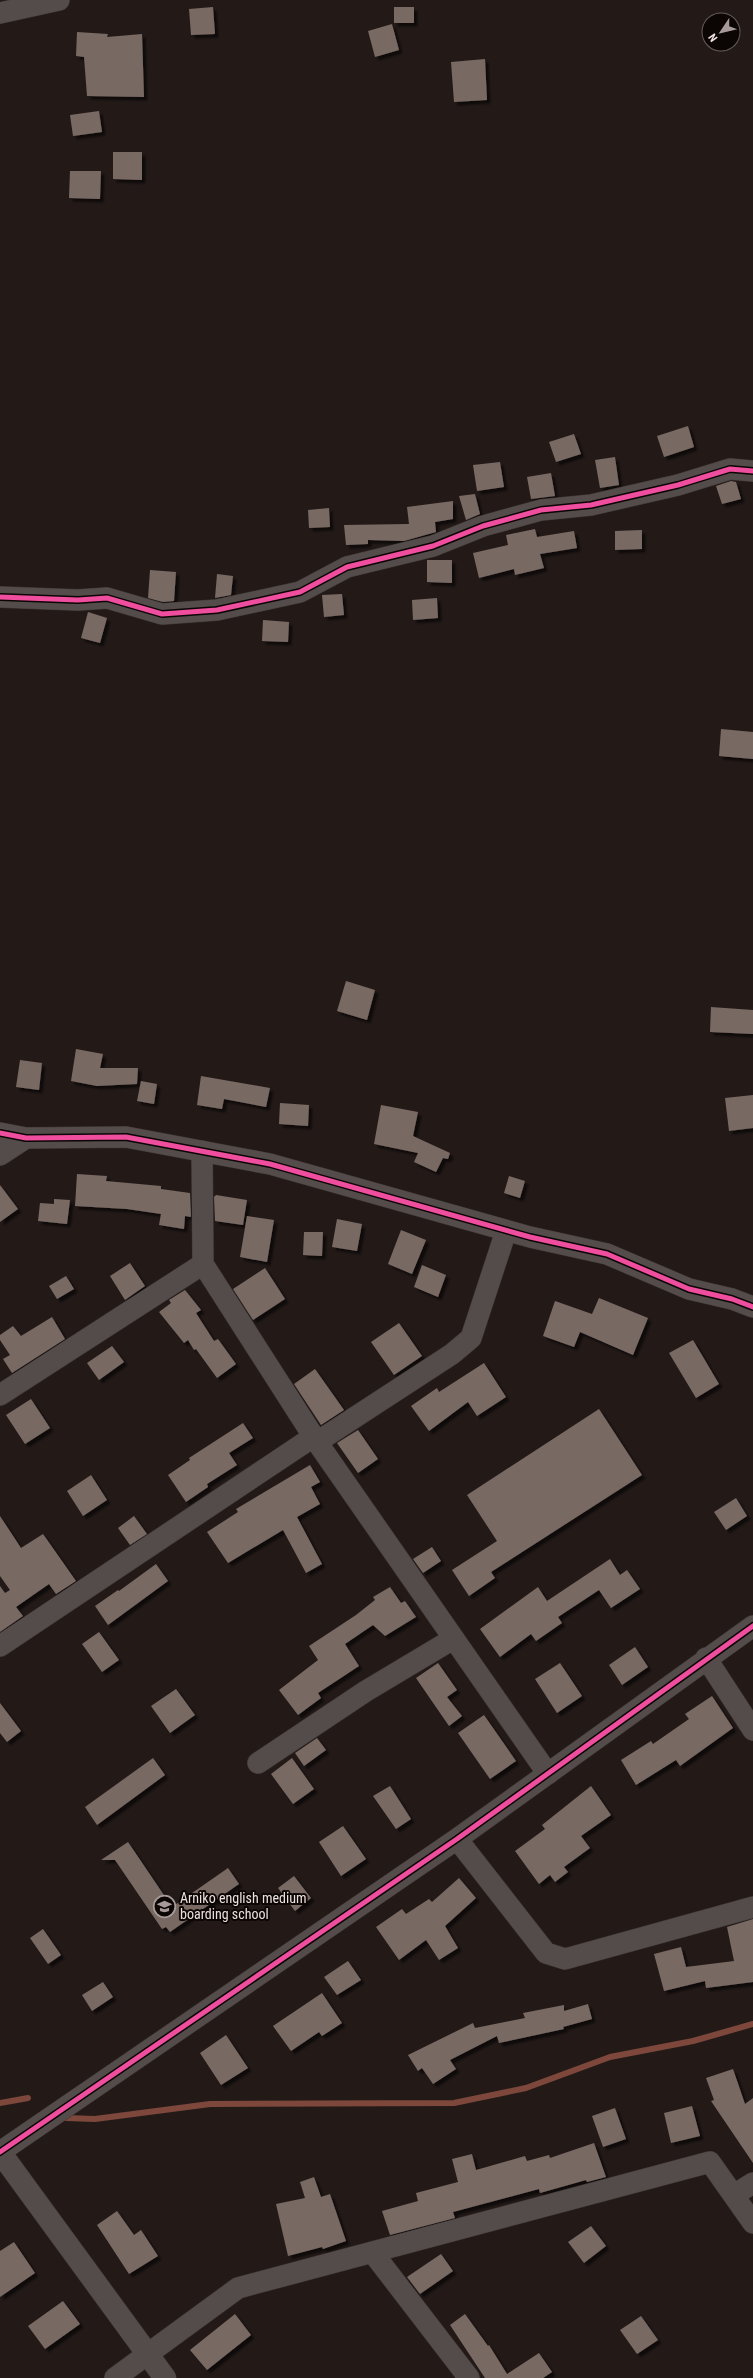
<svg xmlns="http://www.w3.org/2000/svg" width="753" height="2378" font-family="'Roboto Condensed',sans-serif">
<defs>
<filter id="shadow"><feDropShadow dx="3.5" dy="3.5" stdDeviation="1" flood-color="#0009"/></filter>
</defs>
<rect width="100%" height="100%" fill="#231a18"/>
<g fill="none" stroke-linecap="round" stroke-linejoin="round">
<path stroke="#7d483b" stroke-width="6" d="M0 2103 28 2098
M66 2118 95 2119 210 2104 454 2103 526 2088 610 2057 693 2041 753 2024"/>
</g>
<path fill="#796964" filter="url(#shadow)" d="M213 7 215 34 191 35 189 9Z
M394 7H414V23H394Z
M392 24 399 50 375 57 368 31Z
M77 32 108 34 107 37 142 34 144 97 87 96 84 57 76 56Z
M485 59 487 100 454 102 451 62Z
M99 111 102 132 73 136 70 115Z
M113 152H142V180L113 179Z
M70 171H101L100 199 69 198Z
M688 426 694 447 664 457 657 436Z
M574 434 581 454 556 462 549 442Z
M615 457 619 485 600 488 595 460Z
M500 462 504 487 477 491 473 465Z
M551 473 555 496 531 499 527 477Z
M731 481 736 482 741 499 722 504 716 486Z
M475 494 480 514 466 520 459 496Z
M453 501V519L435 522 436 532 404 541 368 540V544L346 545 344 525 409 524 407 507Z
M329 508 330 527 309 528 308 510Z
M535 529 537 537 574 531 577 548 540 554 544 568 515 575 514 569 479 578 473 553 508 545 506 535Z
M642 530V549L615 550V531Z
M427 560H452V583L427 582Z
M150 570 176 572 174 601 163 602 148 598Z
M217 574 233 576 231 595 215 598Z
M342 594 344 615 324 617 322 595Z
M437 598 438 618 413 620 412 600Z
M88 612 107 618 100 643 81 638Z
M263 620 289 622 288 642 262 641Z
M721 729 753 732V759L719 756Z
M346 981 375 990 367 1020 337 1011Z
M711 1007 753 1010V1034L710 1032Z
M76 1049 103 1054 100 1068H138L137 1084 97 1086 71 1081Z
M20 1060 42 1063 39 1090 16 1087Z
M201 1076 270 1088 266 1107 224 1099 222 1109 197 1105Z
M141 1081 157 1084 154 1104 137 1101Z
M753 1095V1128L729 1131 725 1098Z
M280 1103 309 1105 308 1126 279 1124Z
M381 1105 418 1112 413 1136 450 1153 448 1159 443 1158 436 1172 414 1162 418 1153 374 1144Z
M77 1174 107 1176 106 1181 161 1186V1189L190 1193 191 1217 185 1216 184 1229 159 1225 161 1214 127 1209 75 1206Z
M509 1176 525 1181 520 1198 504 1193Z
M0 1185 18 1209 0 1222Z
M216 1195 247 1200 243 1225 215 1221 214 1197Z
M54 1199 70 1200 67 1224 38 1221 40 1203 54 1204Z
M247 1216 274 1220 267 1262 240 1257Z
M337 1219 362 1224 357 1251 332 1247Z
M401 1230 426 1240 412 1274 388 1264Z
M304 1232H323L322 1256 303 1255Z
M130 1263 145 1286 125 1300 110 1276Z
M422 1265 446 1275 438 1297 414 1287Z
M265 1268 285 1299 253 1320 233 1289Z
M66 1276 74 1289 57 1299 49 1286Z
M185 1290 201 1310 196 1313 214 1341 218 1339 236 1364 217 1378 196 1349 194 1350 188 1340 184 1343 159 1312 171 1303 169 1300Z
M599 1298 648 1318 633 1355 580 1332 574 1347 543 1336 555 1301 592 1314Z
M52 1317 65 1339 12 1373 3 1359 10 1355 0 1340V1335L13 1326 21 1336Z
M399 1323 422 1356 394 1375 371 1342Z
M693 1340 719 1384 696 1398 669 1353Z
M112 1346 124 1362 99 1380 87 1363Z
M484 1363 506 1397 477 1416 468 1402 429 1431 411 1406 437 1388 439 1392Z
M315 1369 344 1410 321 1425 294 1384Z
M31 1399 50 1428 25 1444 6 1415Z
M599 1409 642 1475 491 1572 495 1578 469 1596 452 1570 497 1541 467 1495Z
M243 1423 253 1438 229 1453 237 1465 207 1484 208 1487 186 1502 168 1475 190 1460 189 1458Z
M358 1430 378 1459 358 1473 337 1443Z
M310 1465 320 1482 311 1487 320 1504 297 1517 322 1564 306 1573 283 1530 228 1563 207 1532 238 1512 236 1509Z
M91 1475 107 1500 83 1516 67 1491Z
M736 1498 747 1516 726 1530 714 1512Z
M0 1516 21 1548 43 1534 76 1581 56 1594 49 1584 16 1607 23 1616 0 1632V1586L5 1593 10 1590 0 1576Z
M134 1516 147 1534 130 1545 118 1528Z
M432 1547 441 1561 423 1573 413 1559Z
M610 1559 620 1575 627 1570 640 1589 611 1608 599 1590 558 1617 562 1623 536 1641 531 1634 500 1657 480 1629 538 1587 547 1601Z
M156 1564 168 1581 108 1625 95 1606 118 1590 119 1591Z
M390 1587 401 1603 405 1601 416 1617 385 1636 373 1625 345 1644 359 1666 318 1693 321 1698 298 1715 279 1690 318 1660 309 1646 356 1615 375 1600 373 1597Z
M99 1632 119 1660 102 1672 82 1644Z
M635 1647 648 1667 622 1685 609 1665Z
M438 1663 457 1690 447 1697 462 1716 449 1726 416 1678Z
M560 1663 582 1696 557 1713 535 1679Z
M176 1689 195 1715 170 1733 151 1706Z
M712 1696 733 1728 680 1766 676 1760 636 1785 621 1760 651 1741 653 1744 689 1719 685 1714Z
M0 1703 21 1731 7 1742 0 1733Z
M484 1715 516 1761 490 1779 458 1733Z
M317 1738 326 1750 304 1766 295 1753Z
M153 1758 165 1775 97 1825 85 1807Z
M292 1758 314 1789 293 1804 271 1774Z
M390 1786 411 1819 396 1829 373 1796Z
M591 1786 611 1815 581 1836 590 1848 564 1867 568 1872 555 1882 550 1875 539 1884 515 1851 545 1829 542 1825Z
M343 1826 366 1859 341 1876 319 1842Z
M128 1842 172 1907 228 1868 239 1884 170 1932 166 1927 162 1929 115 1860H101Z
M294 1876 311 1898 295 1911 278 1888Z
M459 1878 476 1898 445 1926 458 1948 439 1960 426 1940 399 1960 376 1927 402 1909 406 1914 429 1899 432 1902Z
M753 1919V1982L706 1988 705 1981 664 1991 654 1954 681 1947 686 1967 734 1961 727 1927Z
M43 1929 61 1955 48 1964 30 1938Z
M348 1961 361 1980 337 1995 324 1977Z
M103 1982 113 1997 92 2011 82 1995Z
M322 1993 342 2023 322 2036 319 2032 291 2051 273 2026Z
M588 2004 592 2019 563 2027 564 2029 499 2043 497 2036 450 2060 456 2069 433 2084 422 2068 418 2071 408 2055 473 2023 475 2028 525 2018 523 2013 564 2005V2011Z
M226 2035 248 2068 221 2085 200 2053Z
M733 2069 745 2104 753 2098V2163L711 2101 714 2100 706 2078Z
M692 2106 700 2136 671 2143 664 2113Z
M615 2108 626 2139 603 2147 592 2116Z
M594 2143 606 2177 587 2182 586 2180 540 2193 539 2189 453 2212 455 2218 390 2235 382 2211 418 2201 416 2193 458 2182 452 2159 472 2154 476 2170 525 2156 527 2161 549 2155 550 2158Z
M314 2177 321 2197 330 2194 346 2241 323 2249 322 2247 288 2256 276 2204 305 2198 300 2182Z
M117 2211 134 2235 141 2230 158 2256 129 2274 97 2225Z
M591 2226 606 2246 584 2263 568 2242Z
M14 2242 35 2273 0 2297V2251Z
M441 2254 453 2271 420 2294 407 2277Z
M63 2301 80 2324 45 2349 28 2326Z
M235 2314 251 2335 207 2370 190 2350Z
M465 2314 488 2346 489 2345 507 2374 539 2353 552 2372 543 2378H485L450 2325Z
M641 2316 658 2340 637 2354 620 2330Z"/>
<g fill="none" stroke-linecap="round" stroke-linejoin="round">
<defs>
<path id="street" d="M0 13 59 0
M0 597 78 600 107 598 162 614 217 610 300 592 347 567 433 546 483 526 541 510 591 505 678 485 730 469 753 471
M0 1133 26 1138 126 1137 270 1164 530 1237 607 1254 689 1289 732 1299 753 1307
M202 1151 203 1264 317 1442 548 1774
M0 1155 26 1138
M0 1395 203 1264
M317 1442 452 1354 471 1338 506 1231
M0 1646 313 1437
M706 1658 753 1730
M258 1763 366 1691 453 1639
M457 1839 546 1953 565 1959 753 1907
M0 2152 457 1839 753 1626
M734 2195 753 2183
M373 2253 469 2378
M115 2378 238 2288 710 2162 753 2223"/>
<path id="secondary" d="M0 2152 165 2378"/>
</defs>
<use href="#street" stroke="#3d3633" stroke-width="22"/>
<use href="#secondary" stroke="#3d3633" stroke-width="23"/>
<use href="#street" stroke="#534c4a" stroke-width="21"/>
<use href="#secondary" stroke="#534c4a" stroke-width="22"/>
<defs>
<path id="cycleway" d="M0 597 78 600 107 598 162 614 217 610 300 592 347 567 433 546 483 526 541 510 591 505 678 485 730 469 753 471
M0 1133 26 1138 126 1137 270 1164 530 1237 607 1254 689 1289 732 1299 753 1307
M0 2152 457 1839 753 1626"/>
</defs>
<use href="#cycleway" stroke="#0b0504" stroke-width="8"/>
<use href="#cycleway" stroke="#ef4d9e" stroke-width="5"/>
</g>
<defs>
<symbol id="school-ring" viewBox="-11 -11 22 22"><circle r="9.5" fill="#0b0504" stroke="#a69b99" stroke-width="1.5"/><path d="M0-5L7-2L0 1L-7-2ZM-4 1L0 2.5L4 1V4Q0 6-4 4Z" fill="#a69b99"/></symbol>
</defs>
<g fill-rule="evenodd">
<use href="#school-ring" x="152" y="1894" width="25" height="25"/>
</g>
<g text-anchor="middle" stroke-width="4" stroke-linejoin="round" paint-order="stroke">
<g font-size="14" fill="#ede1de" stroke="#0b0504" text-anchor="start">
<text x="180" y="1903">Arniko english medium<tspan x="180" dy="16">boarding school</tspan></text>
</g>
</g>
<g transform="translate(721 32) rotate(235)"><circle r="19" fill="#0b0504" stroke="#655d5b"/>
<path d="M0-3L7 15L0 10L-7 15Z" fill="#a69b99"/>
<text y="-6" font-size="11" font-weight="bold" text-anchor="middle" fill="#ede1de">N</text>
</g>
</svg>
